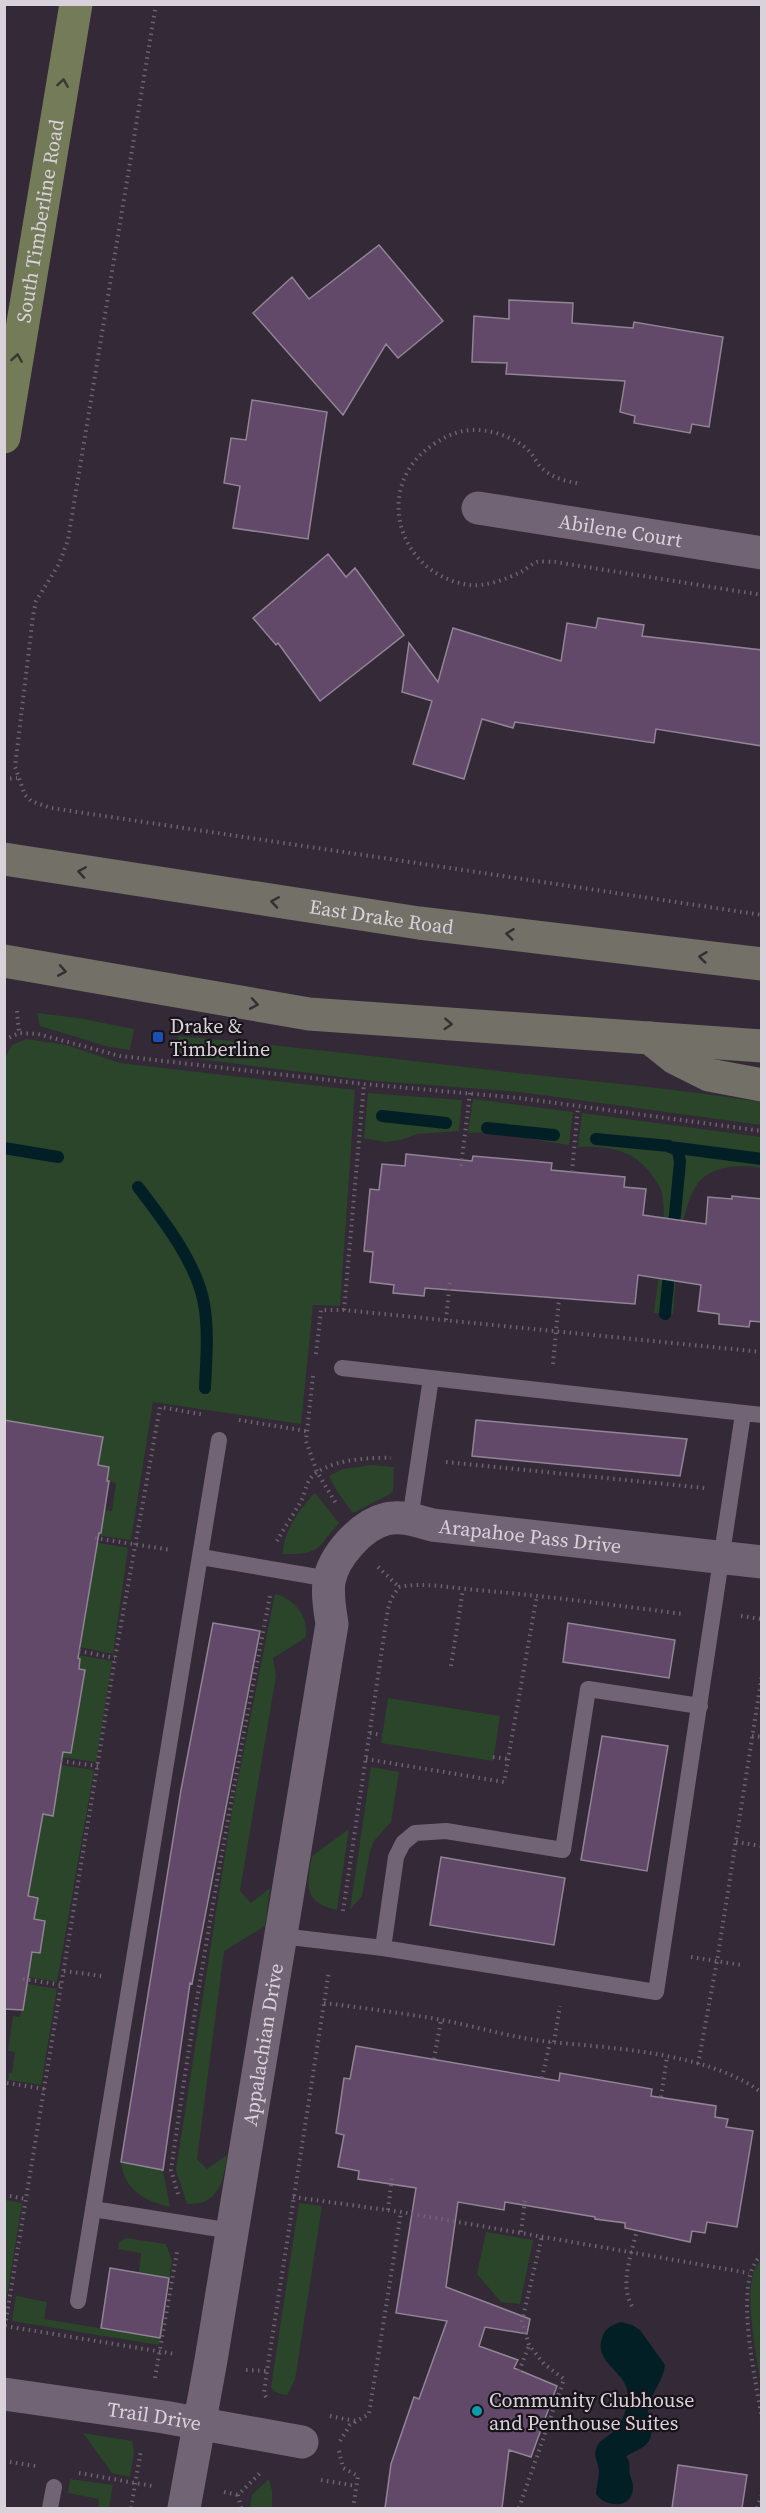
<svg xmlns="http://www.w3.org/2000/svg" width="766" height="2513" font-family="'Source Serif 4',serif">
<rect width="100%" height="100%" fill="#332937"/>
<path fill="#2a4529" d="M37 1013 78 1018 134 1029 130 1050 109 1047 40 1026Z
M178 1036C291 1046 404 1060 517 1073 599 1082 680 1089 761 1102V1125L520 1092 365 1080 176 1056Z
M26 1039 66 1045 120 1063 355 1090 340 1306 313 1305 301 1424 153 1402 131 1540 95 1535 96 1532 101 1533 105 1510 112 1511 116 1483 107 1481 98 1465 102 1437 5 1422V1153L57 1160 58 1152 5 1143V1058L12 1045Z
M368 1093 462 1100 459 1131 417 1134 401 1140 386 1142 364 1138Z
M473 1099 573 1112 569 1145 488 1132 468 1133Z
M582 1113 761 1137V1168C743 1165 720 1165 704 1177 678 1196 676 1283 673 1314L654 1313C657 1286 669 1212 661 1190 660 1186 656 1182 654 1178 635 1150 611 1146 578 1147Z
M372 1465 394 1467 393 1491 390 1494 353 1513 338 1493 329 1476 343 1469Z
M315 1493 339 1523C317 1548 320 1555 283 1554 282 1533 300 1508 315 1493Z
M94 1542 128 1548 113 1654 80 1647 96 1548Z
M275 1594C294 1598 311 1619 305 1638L273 1658 276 1676 240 1891 251 1903 270 1888 265 1926 224 1951 197 2159 207 2169 227 2155C224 2180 219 2206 187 2204L176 2170 232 1810Z
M78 1655 112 1661 96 1762 61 1757 62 1752 71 1753 76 1723 70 1698 81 1699 85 1671 79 1669Z
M388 1698 500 1716 493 1761 381 1743Z
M60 1765 94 1770 57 1982 23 1976 45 1921 34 1919 38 1898 8 1893 43 1814 52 1816Z
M371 1767 399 1772 391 1822 374 1841 370 1851 362 1896 350 1910Z
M349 1829 337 1910C302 1902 307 1884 312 1856Z
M22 1983 57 1989 41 2085 8 2080 9 2073H12L15 2052 8 2051 13 2016 20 2017 25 1985Z
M121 2162 163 2170 170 2207C145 2201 124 2190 121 2162Z
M5 2200 22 2203 5 2308 4 2200Z
M299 2203 322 2206 295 2380 287 2395C279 2394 275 2393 271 2387Z
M486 2232 533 2240 520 2304 501 2302 477 2274Z
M126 2238 166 2244 172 2261 169 2278 139 2273 141 2253 118 2249 119 2242Z
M761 2261V2387C758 2362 739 2277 761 2261Z
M16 2296 47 2302 44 2319 160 2338 159 2345 12 2321Z
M83 2433 132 2441 134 2451 130 2477 112 2473Z
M70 2479 113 2485 109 2508H98L99 2499 68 2493Z
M269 2479 272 2491V2508H250L252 2495Z"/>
<path fill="#021f25" d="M621 2322 632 2325 640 2330 665 2365C663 2381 653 2390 649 2405 645 2417 656 2428 649 2441 643 2450 632 2451 626 2457 632 2463 628 2468 630 2475 631 2480 634 2484 633 2489 631 2510 605 2507 596 2494 596 2487 599 2479 599 2472 599 2463 593 2457 596 2449 599 2439 609 2437 615 2430 623 2422 628 2406 628 2395 627 2370 591 2363 603 2335 607 2327 612 2325 621 2322Z"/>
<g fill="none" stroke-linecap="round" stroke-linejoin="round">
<path stroke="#021f25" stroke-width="12" d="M382 1116 446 1123
M487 1128 554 1135
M596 1139 669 1146 678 1151 680 1162 673 1235
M670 1147 762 1159
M4 1148 58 1157
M138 1187C163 1220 197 1263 204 1304 209 1332 206 1361 205 1388
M665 1314 670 1264"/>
</g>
<path fill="#62496a" stroke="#918495" stroke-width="1.5" d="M379 245 443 321 398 358 386 344 343 415 253 313 292 277 309 299Z
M509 300 573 303 572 323 633 328 634 322 723 337 709 427 692 424 690 433 634 423 635 416 620 412 625 381 506 374 507 363 472 362 474 316 509 319Z
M252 400 327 412 308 539 233 528 240 486 224 483 231 438 246 440Z
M328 554 346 577 355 568 404 635 320 701 278 643 276 645 253 618Z
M598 618 644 625 642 636 762 650V746L656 729 654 743 515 722 513 728 482 719 464 779 413 764 432 701 402 692 409 643 438 682 453 628 561 661 567 623 596 628Z
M406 1154 472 1161 473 1156 552 1163 551 1170 625 1177 624 1187 646 1189 643 1215 706 1224 708 1197 732 1199V1196L762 1199V1322L750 1321 749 1327 719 1324V1314L698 1311 701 1285 638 1275 635 1304 425 1288 424 1296 393 1293 394 1285 370 1282 373 1252 364 1251 370 1189 379 1190 382 1164 405 1166Z
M4 1420 103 1437 98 1465 109 1467 107 1481H109L101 1533H99L78 1658 80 1659 79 1669 85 1670 71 1753 63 1752 53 1816 43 1814 28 1896 38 1898 34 1919 45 1921 40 1953 32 1952 23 2010 4 2009Z
M476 1420 687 1439 680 1476 472 1456Z
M213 1623 260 1631 192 1984 190 1983 163 2170 121 2162 181 1790Z
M568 1623 675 1640 669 1678 563 1662Z
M602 1736 668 1746 647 1871 581 1860Z
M441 1857 565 1878 554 1945 430 1925Z
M356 2046 559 2081 560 2073 652 2089 651 2096 716 2106 715 2117 728 2119 726 2127 753 2131 737 2227 707 2222 705 2233 692 2231 690 2242 625 2228V2223L595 2219V2217L505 2202 504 2210 458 2202 446 2287 530 2319 527 2334 485 2327 479 2346 518 2360 514 2368 557 2386 531 2457 509 2450 502 2508H385L391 2464 414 2397 419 2399 447 2321 396 2313 416 2188 358 2179 359 2171 338 2167 344 2135 336 2133 344 2078 350 2079Z
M110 2268 169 2278 160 2338 101 2328Z
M678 2465 747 2475 742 2508H672Z"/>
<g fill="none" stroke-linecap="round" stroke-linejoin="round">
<path stroke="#6d6470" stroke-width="4" stroke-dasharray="1.5 4.5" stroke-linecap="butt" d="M156 4 68 540 59 564 36 601 33 616 15 767 25 795 31 801 51 808 762 915
M577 483C565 481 554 478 544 470 538 466 535 458 530 452 517 438 491 429 472 430 457 431 446 436 434 444 372 484 396 574 469 585 485 587 507 579 521 572 526 569 531 564 537 562 542 561 550 562 555 562L762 595
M4 779 17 778
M17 1011 19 1033
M4 1040 19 1033 38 1034 120 1056 364 1084 519 1098 762 1131
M461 1166 470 1093
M572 1172 578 1107
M344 1310 364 1084
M446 1320 450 1280
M316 1354 321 1310H344L762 1352
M553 1364 559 1299
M313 1376 306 1441 317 1472 337 1505
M239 1420 306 1431
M446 1462 705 1488
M95 1538 171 1550
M277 1541C284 1528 294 1514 301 1501 305 1494 306 1484 310 1479 324 1460 370 1457 391 1458
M378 1567 399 1587
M741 1616 762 1619
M79 1651 115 1658
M451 1666 463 1589
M370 1733 382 1735
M752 1736 762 1737
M493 1757 508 1759
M366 1759 504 1782 537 1595
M61 1761 98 1766
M736 1842 762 1846
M343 1911 388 1609 391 1599 399 1587C425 1582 451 1588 477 1590 546 1596 614 1605 683 1614
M691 1957 741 1965
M64 1971 102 1976
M23 1979 62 1985
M324 2003C363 2008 403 2013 442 2020 478 2027 514 2038 550 2042 613 2048 710 2053 762 2093
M554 2042 560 2006
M434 2059 441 2020
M698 2064 717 1961 762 1675
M542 2078 550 2042
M7 2083 45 2089
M661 2097 667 2057
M178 2194 171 2170C198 1978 233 1787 270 1596
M4 2195 26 2199
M293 2197 401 2212 749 2273
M388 2210 392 2177
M521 2232 525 2200
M762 2255C731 2278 757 2384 762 2420
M632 2306C619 2284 632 2253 637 2230
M5 2326 115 1658 160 1407 205 1415
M5 2326 175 2354
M246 2370 267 2371
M519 2371 529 2346
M155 2378 177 2252
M266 2397 264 2393 267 2371 329 1971
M330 2416 355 2421
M340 2441 350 2425 369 2414 401 2212
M339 2451 343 2468 358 2476 353 2508
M4 2461 36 2466
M79 2473 152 2486
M321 2480 356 2486
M224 2492 238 2495
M131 2508 141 2450
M241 2508 238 2495 261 2472
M519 2508 564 2379 544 2364 529 2345 522 2321 542 2236
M757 2508 762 2495"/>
<path stroke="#716575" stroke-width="16" d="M342 1368 431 1378
M410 1519 431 1378 762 1415
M201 1557 329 1579
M281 1936 383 1948 656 1992 743 1414
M383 1948 396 1857 403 1843 415 1833 446 1831 563 1850 588 1689 700 1706
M93 2209 232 2231
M78 2301 219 1440
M50 2508 54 2487"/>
<g stroke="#716575" stroke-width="33">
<path id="s1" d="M478 508 762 553"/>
<path id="s2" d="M4 2394 164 2417 302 2442"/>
<path id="s3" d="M184 2508 211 2360 332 1624C330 1610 327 1596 329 1582 333 1557 361 1525 386 1519 401 1515 418 1521 432 1525L762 1562"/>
</g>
<g stroke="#727067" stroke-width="33">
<path id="s4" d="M4 859 419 923 762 964"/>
<path d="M4 961 309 1014 762 1046"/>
<path d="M650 1038 675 1058 709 1075 762 1085"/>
</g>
<path stroke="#747b59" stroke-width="33" id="s5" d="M4 437 76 4"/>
</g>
<defs><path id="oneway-chevron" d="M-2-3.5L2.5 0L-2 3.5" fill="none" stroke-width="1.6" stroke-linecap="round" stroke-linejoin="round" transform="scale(1.5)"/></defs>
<g stroke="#383830">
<use href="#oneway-chevron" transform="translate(63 83) rotate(-81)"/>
<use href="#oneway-chevron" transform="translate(17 358) rotate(-81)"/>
</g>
<g stroke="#333031">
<use href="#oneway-chevron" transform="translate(82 872) rotate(-171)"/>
<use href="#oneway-chevron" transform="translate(275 902) rotate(-171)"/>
<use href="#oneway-chevron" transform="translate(510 934) rotate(-173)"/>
<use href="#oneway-chevron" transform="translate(703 957) rotate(-173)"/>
<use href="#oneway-chevron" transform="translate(62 971) rotate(10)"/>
<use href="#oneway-chevron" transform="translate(254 1004) rotate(10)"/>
<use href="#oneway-chevron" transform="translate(448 1024) rotate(4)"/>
</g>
<rect fill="#1a4fb4" stroke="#18141a" stroke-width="2" x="152" y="1031" width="12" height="12" rx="3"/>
<circle fill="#0f9aa8" stroke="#18141a" stroke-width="2" cx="477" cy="2411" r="6"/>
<g text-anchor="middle" stroke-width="4.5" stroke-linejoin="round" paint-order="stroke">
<g font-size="20" fill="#d9d2db" stroke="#18141a">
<text dy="7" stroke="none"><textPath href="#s5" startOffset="219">South Timberline Road</textPath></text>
<text dy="7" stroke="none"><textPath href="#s1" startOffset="144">Abilene Court</textPath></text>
<text dy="7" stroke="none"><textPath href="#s4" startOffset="382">East Drake Road</textPath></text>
<text dy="7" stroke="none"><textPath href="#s3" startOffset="1173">Arapahoe Pass Drive</textPath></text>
<text dy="7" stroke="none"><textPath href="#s3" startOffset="470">Appalachian Drive</textPath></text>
<text dy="7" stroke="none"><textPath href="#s2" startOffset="152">Trail Drive</textPath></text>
</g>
<g font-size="20" fill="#d9d2db" stroke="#18141a" text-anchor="start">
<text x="170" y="1033">Drake &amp;<tspan x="170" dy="23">Timberline</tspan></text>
<text x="489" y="2407">Community Clubhouse<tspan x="489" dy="23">and Penthouse Suites</tspan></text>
</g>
</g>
<rect width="766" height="2513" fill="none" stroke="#d9d2db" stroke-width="12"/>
</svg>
